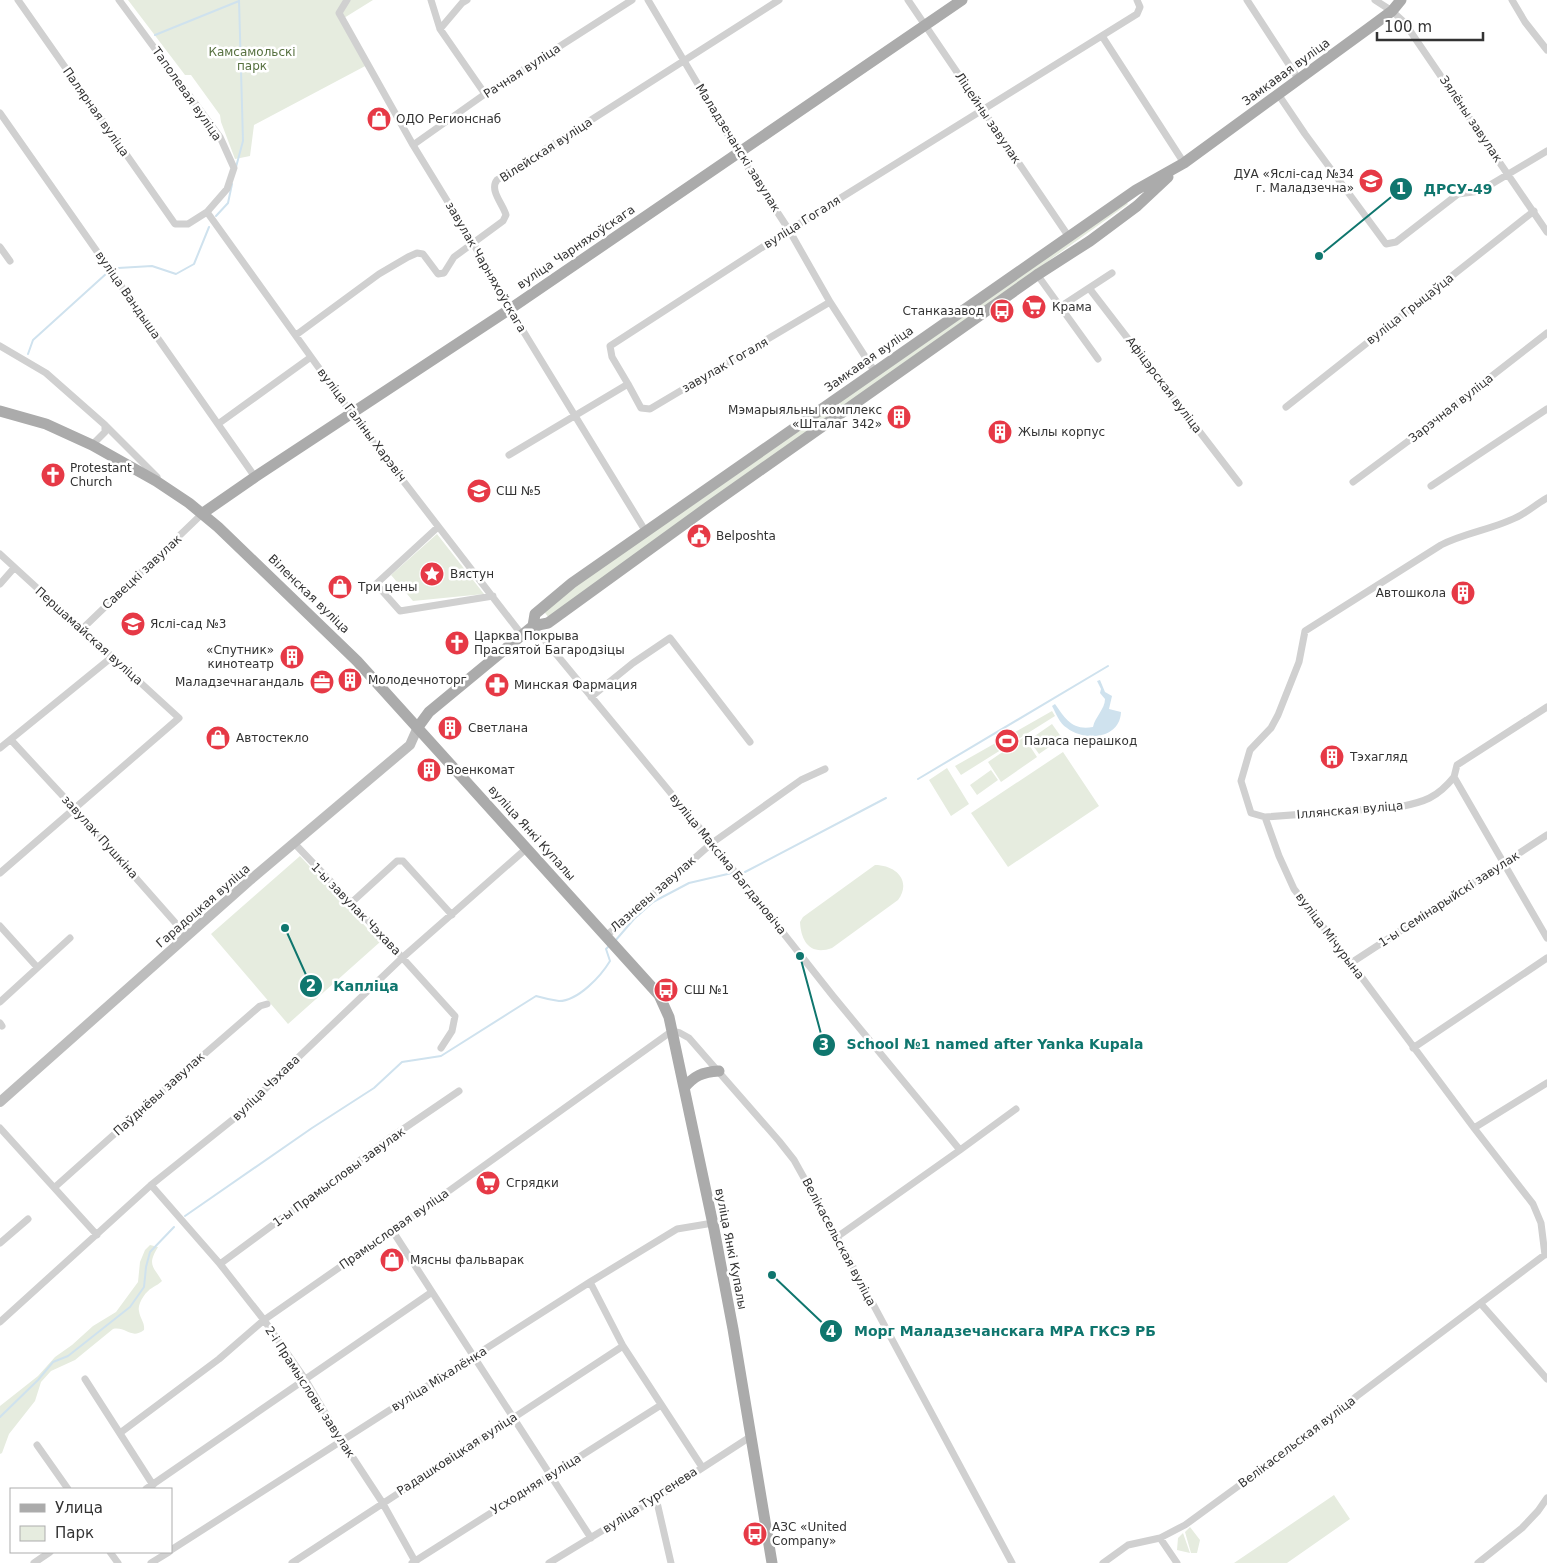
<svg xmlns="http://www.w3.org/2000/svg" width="1547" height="1563" font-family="'DejaVu Sans',sans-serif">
<rect width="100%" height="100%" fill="#fff"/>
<path fill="#e6ecdf" d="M128 0H373L344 18 369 64 254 125 250 156 235 159 221 122 220 115 191 75H185Z
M1125 200 1128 204 843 408 839 402Z
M825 409 831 417 549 618 542 609Z
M437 534 484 594 413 601 391 575Z
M1052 711 1055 716 961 775 955 766Z
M1052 724 1062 738 1039 754 1029 740Z
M1024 737 1037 757 1001 782 988 762Z
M1063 752 1099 806 1008 867 971 813Z
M947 768 969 804 951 816 929 780Z
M991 770 998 780 977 795 970 785Z
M300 856 380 942 288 1024 211 934Z
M875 865C896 865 912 881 898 900L832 948C810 956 801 941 800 922L803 917Z
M150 1245 158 1247C147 1265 153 1266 162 1281 158 1285 156 1285 152 1288 146 1291 137 1304 139 1311 140 1319 145 1322 144 1330 131 1340 126 1326 113 1329L75 1360 51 1371 41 1382 35 1401 9 1434 2 1453 0 1454V1406L38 1376 55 1357 72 1345 93 1326 116 1312 138 1282 140 1262 145 1250Z
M1334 1495 1350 1519 1287 1563H1234Z
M1190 1527 1200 1540 1197 1553H1191L1185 1532Z
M1183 1533 1190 1553 1177 1550 1178 1538Z"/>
<path fill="#cfe2ee" d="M1100 680 1105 692 1112 696 1109 709 1121 712C1120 739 1085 742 1067 728 1059 723 1056 713 1052 706L1055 704C1065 718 1072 731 1093 727 1095 717 1105 709 1105 699L1100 693 1101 689 1097 681Z"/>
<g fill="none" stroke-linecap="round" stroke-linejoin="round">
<path stroke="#cfe2ee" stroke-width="2" d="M155 35 239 1
M236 167 243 141 239 0
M216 216 228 203 232 184
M118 268 152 266 176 274 194 264 209 227
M28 354 33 340 107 273
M918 779 1108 666
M745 872 886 798
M615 941 634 919 653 902 689 883 732 873
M185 1216 312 1128 374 1088 402 1062 441 1056 536 996C543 998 552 1000 559 1001 578 1001 601 976 610 961L606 949 609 946
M0 1417 38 1380 53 1362 68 1356 130 1307 144 1287 146 1267 150 1252 174 1227"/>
<path stroke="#d0d0d0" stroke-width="7" d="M18 0 175 224H188L207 212 227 189 234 168 220 137 119 0
M347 0 339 13 413 145 473 243 514 316 646 532
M431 0 440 29 485 94
M648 0 738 152 789 230 830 302 875 372
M908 0 1069 237
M1247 0 1299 80
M1375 0 1392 11 1404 22 1547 232
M1512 0 1525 22 1547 50
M440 29 462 3 467 0
M1102 36 1184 163
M1278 94 1305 134 1386 244 1396 242 1458 194 1480 191 1547 151
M0 113 255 477
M413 145 485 94 632 0
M207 212 357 421 522 635
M0 247 10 261
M1036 273 1098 359
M1089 288 1239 483
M1060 307 1112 273
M296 335 379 274 408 257 417 253 423 254 438 274 444 273 454 257 503 221 506 215C503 204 489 190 497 180L779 0
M0 346 46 373 105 425 157 477
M628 384 641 408 650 409 830 302
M1286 407 1534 211
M218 424 311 357
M92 445 105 432V425
M509 455 628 384 612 357 610 346 789 230 1137 14 1140 7 1137 0
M1353 482 1407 442 1547 333
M1431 486 1547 409
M438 527 376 584 400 611 493 596
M0 554 179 718 0 873
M0 584 14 568
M533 626 712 843 833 996 960 1150 837 1237
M81 630 203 513
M591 697 633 663 670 638 750 742
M1547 707 1457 765 1454 777 1547 938
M11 740 75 809 187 936
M0 748 112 657
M1454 777C1437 798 1424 802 1399 807L1265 817 1251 813 1241 781 1250 750 1271 728 1278 715 1299 662 1305 631 1441 545C1466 532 1496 529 1521 515 1530 510 1538 503 1547 498
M1265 817 1279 856 1294 889 1351 963 1474 1128 1533 1204 1541 1223 1545 1255
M294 843 380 933 455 1016 452 1031 441 1048
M351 903 397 861H403L452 915
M0 926 37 967
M606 936 712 843 801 780 825 769
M1351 963 1547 835
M0 1002 70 938
M0 1023 2 1026
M1413 1048 1547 958
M0 1128 97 1235
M1474 1128 1547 1083
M960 1150 1016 1109
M151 1185 220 1264 264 1320 305 1379 342 1441 382 1502 416 1563
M55 1187 193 1064 260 1006 267 1004
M392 1230 591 1538
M0 1243 28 1219
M220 1264 390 1138 459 1091
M590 1282 623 1346 702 1467
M1481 1304 1547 1379
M0 1322 151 1185 236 1117 402 958 527 848
M85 1379 153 1485
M120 1433 219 1359 264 1320 439 1198 672 1031 680 1033 689 1038 779 1141 794 1160 837 1237 1012 1563
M37 1445 68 1489
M146 1489 432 1292
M656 1498 671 1563
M1160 1538 1177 1563
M171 1550 590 1282 677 1229 713 1223
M110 1552 118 1563
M34 1563 50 1552
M151 1563 169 1552
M292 1563 623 1346
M412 1563 661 1405
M549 1563 656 1498 750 1437
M1103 1563 1128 1545 1160 1538 1185 1525 1322 1425 1357 1396 1547 1253
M1478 1563 1522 1528 1538 1511 1547 1498"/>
<path stroke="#bdbdbd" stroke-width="10" d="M0 1102 249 881 410 745 418 727"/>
<path stroke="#ababab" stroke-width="11" d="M0 411 46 424 92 445 156 481 189 503 218 527 357 661 659 995 669 1017 714 1229 733 1329 772 1563
M203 513 255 477 510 309 962 0
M533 626 535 614 572 583 1136 190 1184 163 1369 28 1392 11 1401 0
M418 727 429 712 533 626 548 623 708 507 1037 275 1090 241 1137 206 1168 177
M684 1088C694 1076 702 1072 719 1071"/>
</g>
<defs>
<symbol id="shop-disc" viewBox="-11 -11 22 22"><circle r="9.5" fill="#e63946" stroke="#fff"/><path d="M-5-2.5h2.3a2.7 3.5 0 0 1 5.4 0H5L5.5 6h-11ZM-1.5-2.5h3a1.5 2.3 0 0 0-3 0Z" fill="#fff"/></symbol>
<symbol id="school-disc" viewBox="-11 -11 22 22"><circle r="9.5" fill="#e63946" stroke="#fff"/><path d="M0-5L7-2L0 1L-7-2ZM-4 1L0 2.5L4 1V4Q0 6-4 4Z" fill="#fff"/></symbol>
<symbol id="supermarket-disc" viewBox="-11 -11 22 22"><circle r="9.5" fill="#e63946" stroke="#fff"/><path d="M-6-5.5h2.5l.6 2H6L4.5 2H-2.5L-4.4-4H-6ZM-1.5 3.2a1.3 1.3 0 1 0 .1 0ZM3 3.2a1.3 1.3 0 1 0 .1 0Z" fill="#fff"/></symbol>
<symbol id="bus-disc" viewBox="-11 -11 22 22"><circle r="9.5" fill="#e63946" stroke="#fff"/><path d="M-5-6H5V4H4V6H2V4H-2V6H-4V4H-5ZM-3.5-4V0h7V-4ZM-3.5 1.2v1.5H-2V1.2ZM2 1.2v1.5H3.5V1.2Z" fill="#fff"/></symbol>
<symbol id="building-disc" viewBox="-11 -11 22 22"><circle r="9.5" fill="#e63946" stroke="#fff"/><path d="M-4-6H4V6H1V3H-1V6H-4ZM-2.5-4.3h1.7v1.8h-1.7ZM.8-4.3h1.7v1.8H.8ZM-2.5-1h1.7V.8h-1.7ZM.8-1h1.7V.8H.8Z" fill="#fff"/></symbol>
<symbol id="church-disc" viewBox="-11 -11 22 22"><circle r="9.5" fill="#e63946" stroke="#fff"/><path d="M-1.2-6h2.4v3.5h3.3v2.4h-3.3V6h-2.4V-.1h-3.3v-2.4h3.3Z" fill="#fff"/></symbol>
<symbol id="civic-disc" viewBox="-11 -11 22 22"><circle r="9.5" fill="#e63946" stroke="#fff"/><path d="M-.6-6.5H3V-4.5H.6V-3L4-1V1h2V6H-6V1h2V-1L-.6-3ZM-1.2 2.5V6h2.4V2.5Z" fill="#fff"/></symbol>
<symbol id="sight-disc" viewBox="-11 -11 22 22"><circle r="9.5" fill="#e63946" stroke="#fff"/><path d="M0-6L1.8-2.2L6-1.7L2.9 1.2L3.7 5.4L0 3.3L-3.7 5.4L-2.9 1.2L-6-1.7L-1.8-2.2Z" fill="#fff"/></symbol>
<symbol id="office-disc" viewBox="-11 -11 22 22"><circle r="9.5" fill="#e63946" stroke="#fff"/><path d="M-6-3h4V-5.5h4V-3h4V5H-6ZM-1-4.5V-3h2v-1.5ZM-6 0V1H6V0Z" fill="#fff"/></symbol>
<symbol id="pharmacy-disc" viewBox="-11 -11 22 22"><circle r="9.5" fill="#e63946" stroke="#fff"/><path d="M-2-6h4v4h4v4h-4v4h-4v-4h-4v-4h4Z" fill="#fff"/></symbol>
<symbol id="stadium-disc" viewBox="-11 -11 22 22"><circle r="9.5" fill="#e63946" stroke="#fff"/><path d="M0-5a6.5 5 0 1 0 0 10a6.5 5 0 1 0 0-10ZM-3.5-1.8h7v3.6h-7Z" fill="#fff"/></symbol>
</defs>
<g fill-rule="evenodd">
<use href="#shop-disc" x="365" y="105" width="28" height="28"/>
<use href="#school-disc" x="1357" y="167" width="28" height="28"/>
<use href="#supermarket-disc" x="1020" y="293" width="28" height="28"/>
<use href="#bus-disc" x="988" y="297" width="28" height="28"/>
<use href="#building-disc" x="885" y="403" width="28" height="28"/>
<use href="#building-disc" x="986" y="418" width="28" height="28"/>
<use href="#church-disc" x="39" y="461" width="28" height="28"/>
<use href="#school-disc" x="465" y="477" width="28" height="28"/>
<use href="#civic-disc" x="685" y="522" width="28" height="28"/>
<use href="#sight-disc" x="418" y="560" width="28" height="28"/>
<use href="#shop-disc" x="326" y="573" width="28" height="28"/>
<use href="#building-disc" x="1449" y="579" width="28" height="28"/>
<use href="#school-disc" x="119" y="610" width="28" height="28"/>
<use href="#church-disc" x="443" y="629" width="28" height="28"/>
<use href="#building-disc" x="278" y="643" width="28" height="28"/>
<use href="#building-disc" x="336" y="666" width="28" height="28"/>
<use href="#office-disc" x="308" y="668" width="28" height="28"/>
<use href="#pharmacy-disc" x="483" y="671" width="28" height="28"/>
<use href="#building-disc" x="436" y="714" width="28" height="28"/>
<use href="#shop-disc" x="204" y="724" width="28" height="28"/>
<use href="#stadium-disc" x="993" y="727" width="28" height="28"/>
<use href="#building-disc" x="1318" y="743" width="28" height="28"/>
<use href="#building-disc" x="415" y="756" width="28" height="28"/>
<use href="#bus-disc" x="652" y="976" width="28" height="28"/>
<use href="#supermarket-disc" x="474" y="1169" width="28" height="28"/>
<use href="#shop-disc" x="378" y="1246" width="28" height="28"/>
<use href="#bus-disc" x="741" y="1520" width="28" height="28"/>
</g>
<g text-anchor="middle" stroke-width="5" stroke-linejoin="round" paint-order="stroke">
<g font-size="12" fill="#56703f" stroke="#fff">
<text x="252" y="56">Камсамольскі<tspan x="252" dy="14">парк</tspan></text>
</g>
<g font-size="12" fill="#333" stroke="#fff">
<text transform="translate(522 71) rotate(-33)" y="4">Рачная вуліца</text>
<text transform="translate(1286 72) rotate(-36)" y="4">Замкавая вуліца</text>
<text transform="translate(187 94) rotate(55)" y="4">Таполевая вуліца</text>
<text transform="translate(96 112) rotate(55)" y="4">Палярная вуліца</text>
<text transform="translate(988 118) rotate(56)" y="4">Ліцейны завулак</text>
<text transform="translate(1471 119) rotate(56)" y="4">Зялёны завулак</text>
<text transform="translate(738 148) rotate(58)" y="4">Маладзечанскі завулак</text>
<text transform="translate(546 150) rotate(-33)" y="4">Вілейская вуліца</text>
<text transform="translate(802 222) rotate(-32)" y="4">вуліца Гогаля</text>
<text transform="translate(576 247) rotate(-34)" y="4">вуліца Чарняхоўскага</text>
<text transform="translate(486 267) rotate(60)" y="4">завулак Чарняхоўскага</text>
<text transform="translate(128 295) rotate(55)" y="4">вуліца Вандыша</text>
<text transform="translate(1410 309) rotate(-38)" y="4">вуліца Грыцаўца</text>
<text transform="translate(869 359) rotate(-35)" y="4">Замкавая вуліца</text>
<text transform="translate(725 365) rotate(-30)" y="4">завулак Гогаля</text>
<text transform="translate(1164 385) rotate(53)" y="4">Афіцэрская вуліца</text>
<text transform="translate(1451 408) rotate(-38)" y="4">Зарэчная вуліца</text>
<text transform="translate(362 425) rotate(53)" y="4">вуліца Галіны Харэвіч</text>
<text transform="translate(142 572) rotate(-43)" y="4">Савецкі завулак</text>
<text transform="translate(309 594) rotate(44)" y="4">Віленская вуліца</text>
<text transform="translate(89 636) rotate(42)" y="4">Першамайская вуліца</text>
<text transform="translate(1350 810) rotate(-5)" y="4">Іллянская вуліца</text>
<text transform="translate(532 833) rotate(48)" y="4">вуліца Янкі Купалы</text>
<text transform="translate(100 837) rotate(48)" y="4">завулак Пушкіна</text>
<text transform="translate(728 864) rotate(51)" y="4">вуліца Максіма Багдановіча</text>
<text transform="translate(653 894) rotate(-41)" y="4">Лазневы завулак</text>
<text transform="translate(1449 899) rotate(-33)" y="4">1-ы Семінарыйскі завулак</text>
<text transform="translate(203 906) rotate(-41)" y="4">Гарадоцкая вуліца</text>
<text transform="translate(356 909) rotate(46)" y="4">1-ы завулак Чэхава</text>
<text transform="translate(1330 936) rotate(53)" y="4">вуліца Мічурына</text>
<text transform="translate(266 1088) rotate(-44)" y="4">вуліца Чэхава</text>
<text transform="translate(159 1094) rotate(-42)" y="4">Паўднёвы завулак</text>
<text transform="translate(339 1177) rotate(-36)" y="4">1-ы Прамысловы завулак</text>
<text transform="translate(394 1229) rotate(-35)" y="4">Прамысловая вуліца</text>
<text transform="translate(839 1242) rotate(62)" y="4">Велікасельская вуліца</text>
<text transform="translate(731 1249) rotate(79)" y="4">вуліца Янкі Купалы</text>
<text transform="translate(439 1379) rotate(-32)" y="4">вуліца Міхалёнка</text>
<text transform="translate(310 1392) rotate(57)" y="4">2-і Прамысловы завулак</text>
<text transform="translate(1297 1442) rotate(-37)" y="4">Велікасельская вуліца</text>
<text transform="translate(457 1454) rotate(-33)" y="4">Радашковіцкая вуліца</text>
<text transform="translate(536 1484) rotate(-32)" y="4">Усходняя вуліца</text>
<text transform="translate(650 1500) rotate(-33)" y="4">вуліца Тургенева</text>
</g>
<g font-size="12" fill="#333" stroke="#fff" text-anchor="start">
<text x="396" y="123">ОДО Регионснаб</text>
<text x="1354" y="178" text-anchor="end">ДУА «Яслі-сад №34<tspan x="1354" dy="14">г. Маладзечна»</tspan></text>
<text x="1052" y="311">Крама</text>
<text x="984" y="315" text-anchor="end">Станказавод</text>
<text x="882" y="414" text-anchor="end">Мэмарыяльны комплекс<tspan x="882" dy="14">«Шталаг 342»</tspan></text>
<text x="1018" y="436">Жылы корпус</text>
<text x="70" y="472">Protestant<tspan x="70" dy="14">Church</tspan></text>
<text x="496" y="495">СШ №5</text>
<text x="716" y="540">Belposhta</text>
<text x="450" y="578">Вястун</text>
<text x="358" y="591">Три цены</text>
<text x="1446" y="597" text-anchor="end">Автошкола</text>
<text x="150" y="628">Яслі-сад №3</text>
<text x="474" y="640">Царква Покрыва<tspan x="474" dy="14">Прасвятой Багародзіцы</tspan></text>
<text x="274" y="654" text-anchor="end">«Спутник»<tspan x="274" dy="14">кинотеатр</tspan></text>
<text x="368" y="684">Молодечноторг</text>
<text x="304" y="686" text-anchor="end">Маладзечнагандаль</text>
<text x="514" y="689">Минская Фармация</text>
<text x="468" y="732">Светлана</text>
<text x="236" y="742">Автостекло</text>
<text x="1024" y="745">Паласа перашкод</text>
<text x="1350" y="761">Тэхагляд</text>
<text x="446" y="774">Военкомат</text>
<text x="684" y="994">СШ №1</text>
<text x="506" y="1187">Сгрядки</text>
<text x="410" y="1264">Мясны фальварак</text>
<text x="772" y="1531">АЗС «United<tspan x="772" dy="14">Company»</tspan></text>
</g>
</g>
<path fill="none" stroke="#0f766e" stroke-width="2" d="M1319 256L1401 189M285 928L311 986M800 956L824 1045M772 1275L831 1331"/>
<g fill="#0f766e" stroke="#fff" stroke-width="2">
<circle cx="1319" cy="256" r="5"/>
<circle cx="285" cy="928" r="5"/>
<circle cx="800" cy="956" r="5"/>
<circle cx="772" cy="1275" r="5"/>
<circle cx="1401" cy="189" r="12"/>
<circle cx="311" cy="986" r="12"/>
<circle cx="824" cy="1045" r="12"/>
<circle cx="831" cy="1331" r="12"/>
</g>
<g font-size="15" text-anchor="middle" font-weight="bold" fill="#fff">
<text x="1401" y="194">1</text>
<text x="311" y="991">2</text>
<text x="824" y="1050">3</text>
<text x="831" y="1337">4</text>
</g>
<g font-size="14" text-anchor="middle" font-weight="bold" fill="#0f766e" stroke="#fff" stroke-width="5" stroke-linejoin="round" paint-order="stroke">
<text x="1458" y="194">ДРСУ-49</text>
<text x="366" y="991">Капліца</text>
<text x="995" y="1049">School №1 named after Yanka Kupala</text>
<text x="1005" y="1336">Морг Маладзечанскага МРА ГКСЭ РБ</text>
</g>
<rect x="10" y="1488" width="162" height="65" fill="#ffffff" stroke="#adadad"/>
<rect x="20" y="1504" width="25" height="8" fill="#ababab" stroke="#adadad"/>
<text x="55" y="1513" font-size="15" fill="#333333">Улица</text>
<rect x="20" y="1526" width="25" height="15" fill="#e6ecdf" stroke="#adadad"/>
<text x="55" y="1538" font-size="15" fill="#333333">Парк</text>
<path d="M1377 32v8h106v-8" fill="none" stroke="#333333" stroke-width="2.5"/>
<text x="1384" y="32" font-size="15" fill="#333333" stroke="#ffffff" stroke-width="4" paint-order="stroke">100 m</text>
</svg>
